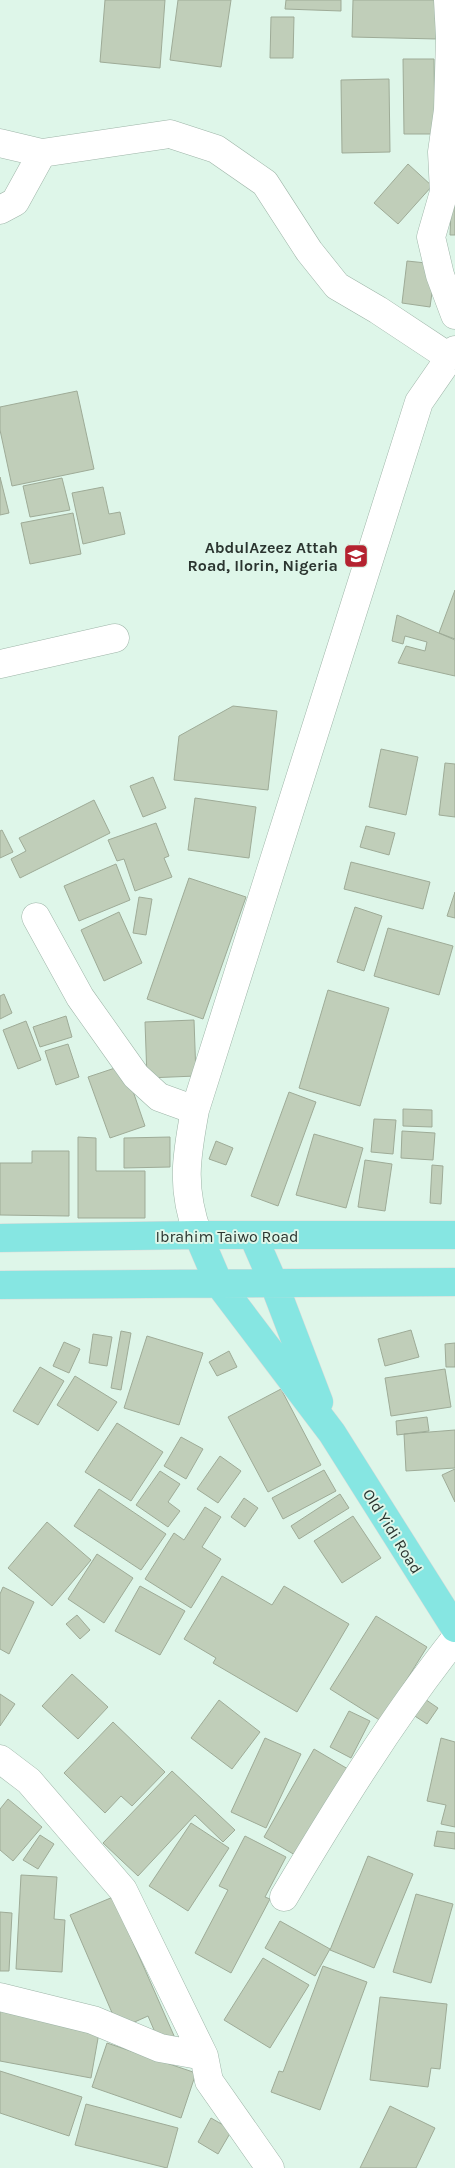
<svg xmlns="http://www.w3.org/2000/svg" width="455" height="2168" font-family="Karla,sans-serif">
<rect width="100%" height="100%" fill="#def6e9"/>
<path fill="#c0ceb9" stroke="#9eab97" d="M105 0H165L160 68 100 62Z
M178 0H231L221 67 170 60Z
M286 0H341V11L285 9Z
M353 0H438L437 39 352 37Z
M271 17H294L293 58H270Z
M403 59H434L435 134H404Z
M389 79 390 152 342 153 341 80Z
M453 161H455V235H450Z
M408 164 432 186 398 224 374 203Z
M407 261 436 264 430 307 402 303Z
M77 391 94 469 12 486 0 430V407Z
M0 477 9 513 0 515Z
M62 478 70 510 30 517 23 486Z
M103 487 109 514 120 512 125 534 83 544 72 493Z
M73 513 81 554 30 564 21 523Z
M455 590V639L439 633Z
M397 615 455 640V676L398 663 406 646 425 651 427 642 405 636 403 644 392 641Z
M233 706 277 711 268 790 174 780 179 736Z
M381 749 418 757 406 815 369 807Z
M445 763 455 764V817L439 815Z
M153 777 166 808 143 817 130 786Z
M195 798 256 807 249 858 188 850Z
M94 800 110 833 20 878 11 859 26 851 19 838Z
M156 823 169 856 164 858 172 877 135 891 124 859 117 861 108 840Z
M366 826 395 833 389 855 360 847Z
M2 830 13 852 0 858V831Z
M351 862 430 882 423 909 344 889Z
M116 864 130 900 79 921 64 886Z
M189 878 246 897 203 1019 147 999Z
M455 892V918L447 916Z
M139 897 152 899 146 935 133 933Z
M355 907 382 916 364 971 337 962Z
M119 912 142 963 104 981 81 930Z
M388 928 453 946 439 995 374 976Z
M328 990 389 1008 360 1106 299 1088Z
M4 994 12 1013 0 1019V996Z
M66 1016 72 1037 40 1047 33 1027Z
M194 1020 196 1076 147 1078 145 1022Z
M26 1021 41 1060 18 1069 3 1030Z
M68 1044 79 1077 56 1085 45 1051Z
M124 1065 145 1126 110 1138 88 1077Z
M289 1092 316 1102 278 1206 251 1196Z
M403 1109 432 1110V1127L403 1126Z
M374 1119 396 1120 393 1154 371 1152Z
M402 1131 435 1133 433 1160 401 1158Z
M314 1134 363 1148 346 1208 296 1195Z
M78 1137 96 1138V1171H145V1218H78Z
M170 1137V1167L124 1168V1138Z
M216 1141 233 1148 226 1165 209 1159Z
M32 1151H69V1216L0 1215V1163H32Z
M365 1160 392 1164 385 1211 358 1207Z
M432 1165 443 1166 441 1204 430 1203Z
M411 1330 419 1357 385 1366 378 1339Z
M121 1331 131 1333 121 1390 111 1388Z
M93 1334 112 1337 107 1366 89 1363Z
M147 1336 203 1353 179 1425 124 1408Z
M64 1342 80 1349 69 1373 53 1366Z
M455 1343V1367H446L445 1344Z
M229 1351 237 1367 217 1376 209 1362Z
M40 1367 64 1381 38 1425 13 1411Z
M445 1369 451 1407 391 1416 385 1378Z
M75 1376 117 1402 98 1431 57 1405Z
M281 1389 321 1465 268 1492 228 1417Z
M427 1417 429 1431 397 1435 396 1421Z
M117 1423 163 1452 131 1501 85 1472Z
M455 1430V1468L406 1471 404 1434Z
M181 1437 203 1449 186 1479 164 1466Z
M220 1456 241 1471 218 1503 197 1489Z
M455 1469V1502L442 1475Z
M324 1470 336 1491 283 1519 272 1498Z
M160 1471 180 1484 168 1502 180 1511 168 1527 136 1505Z
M99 1489 166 1534 141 1570 74 1526Z
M340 1494 349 1508 299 1539 291 1526Z
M244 1498 258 1508 245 1527 231 1517Z
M205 1507 221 1517 202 1547 221 1559 191 1608 145 1579 174 1533 184 1540Z
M353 1516 381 1558 342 1583 314 1541Z
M47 1522 91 1560 52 1606 8 1568Z
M97 1554 133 1578 104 1623 68 1599Z
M222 1576 272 1605 284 1586 349 1624 297 1712 213 1663 216 1658 184 1639Z
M140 1586 185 1611 160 1655 115 1631Z
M3 1587 34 1602 9 1654 0 1649V1594Z
M77 1615 90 1630 80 1639 66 1624Z
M376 1616 427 1647 381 1721 330 1689Z
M72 1674 108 1707 78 1739 42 1706Z
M416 1693 438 1708 427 1724 404 1709Z
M0 1694 15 1704 0 1726Z
M219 1700 260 1732 232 1769 191 1738Z
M349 1711 370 1721 351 1758 330 1747Z
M113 1722 165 1772 132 1806 121 1796 105 1813 64 1773Z
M265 1738 301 1754 266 1828 231 1812Z
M441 1738 455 1742V1827L441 1824 446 1805 427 1801Z
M314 1749 353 1772 302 1859 264 1837Z
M172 1771 235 1830 223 1842 195 1815 138 1876 103 1843Z
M8 1799 42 1827 13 1861 0 1850V1809Z
M191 1823 229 1848 188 1911 149 1886Z
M437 1831 455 1833V1849L434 1846Z
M40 1835 54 1844 38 1869 23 1860Z
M245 1836 286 1857 265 1897 270 1899 231 1973 195 1953 228 1890 219 1886Z
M368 1856 413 1874 374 1968 330 1950Z
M21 1875 57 1877 54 1919 65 1920 62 1972 16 1969Z
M416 1894 453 1904 431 1983 393 1972Z
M113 1897 175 2038 160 2044 148 2016 119 2029 70 1915Z
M0 1912 12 1913 9 1971H0Z
M280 1921 330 1949 315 1976 265 1948Z
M263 1958 309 1985 270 2048 224 2020Z
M323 1966 367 1982 320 2110 271 2092 279 2071 283 2072Z
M380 1997 447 2004 440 2069 431 2068 428 2087 370 2080Z
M0 2008 100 2027 91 2078 0 2061Z
M107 2043 196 2073 181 2118 92 2087Z
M0 2071 82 2097 69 2136 0 2113Z
M86 2104 178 2128 167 2168 75 2145Z
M390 2106 435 2128 416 2168H360Z
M211 2118 232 2130 218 2154 198 2142Z"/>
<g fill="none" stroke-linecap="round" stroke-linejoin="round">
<defs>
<path id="minor" d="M448 0 450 37 448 110 442 152 444 192 431 237 440 275 455 315
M0 143 42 153 170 134 216 149 265 183 309 251 337 286 378 310 449 357
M0 210 15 202 42 153
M0 664 115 638
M36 917 80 997 136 1076 159 1097 195 1110
M198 1235C181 1188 186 1158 195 1110L419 402 455 350
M0 1759 29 1781 123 1890 204 2056 209 2081 270 2168
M284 1897C337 1808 391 1720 455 1639
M0 1997 93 2020 160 2048 204 2056"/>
<path id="major" d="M198 1235 219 1284 332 1433 455 1628
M253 1236 274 1284 319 1402
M0 1238 198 1235H455
M0 1285 455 1282"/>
</defs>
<use href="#minor" stroke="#9eb5a8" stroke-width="29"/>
<use href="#major" stroke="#d9dbda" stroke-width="29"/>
<use href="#minor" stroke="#fff" stroke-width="28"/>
<use href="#major" stroke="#86e6e2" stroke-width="28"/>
</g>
<defs>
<symbol id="school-square" viewBox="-11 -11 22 22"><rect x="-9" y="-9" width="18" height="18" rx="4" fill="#b42330" stroke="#def6e9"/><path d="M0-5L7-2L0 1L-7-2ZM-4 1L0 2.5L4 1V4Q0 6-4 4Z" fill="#fff"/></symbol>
</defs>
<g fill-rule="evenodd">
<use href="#school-square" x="342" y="542" width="28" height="28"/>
</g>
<g text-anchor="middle" stroke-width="4" stroke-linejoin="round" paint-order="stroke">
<g font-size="16" font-weight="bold" fill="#2b3530" stroke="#def6e9" text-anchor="end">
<text x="338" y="553">AbdulAzeez Attah<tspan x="338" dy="18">Road, Ilorin, Nigeria</tspan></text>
</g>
<g font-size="16" fill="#2b3530" stroke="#def6e9">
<text x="227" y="1242">Ibrahim Taiwo Road</text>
<text transform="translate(393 1531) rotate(58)" y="6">Old Yidi Road</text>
</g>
</g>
</svg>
